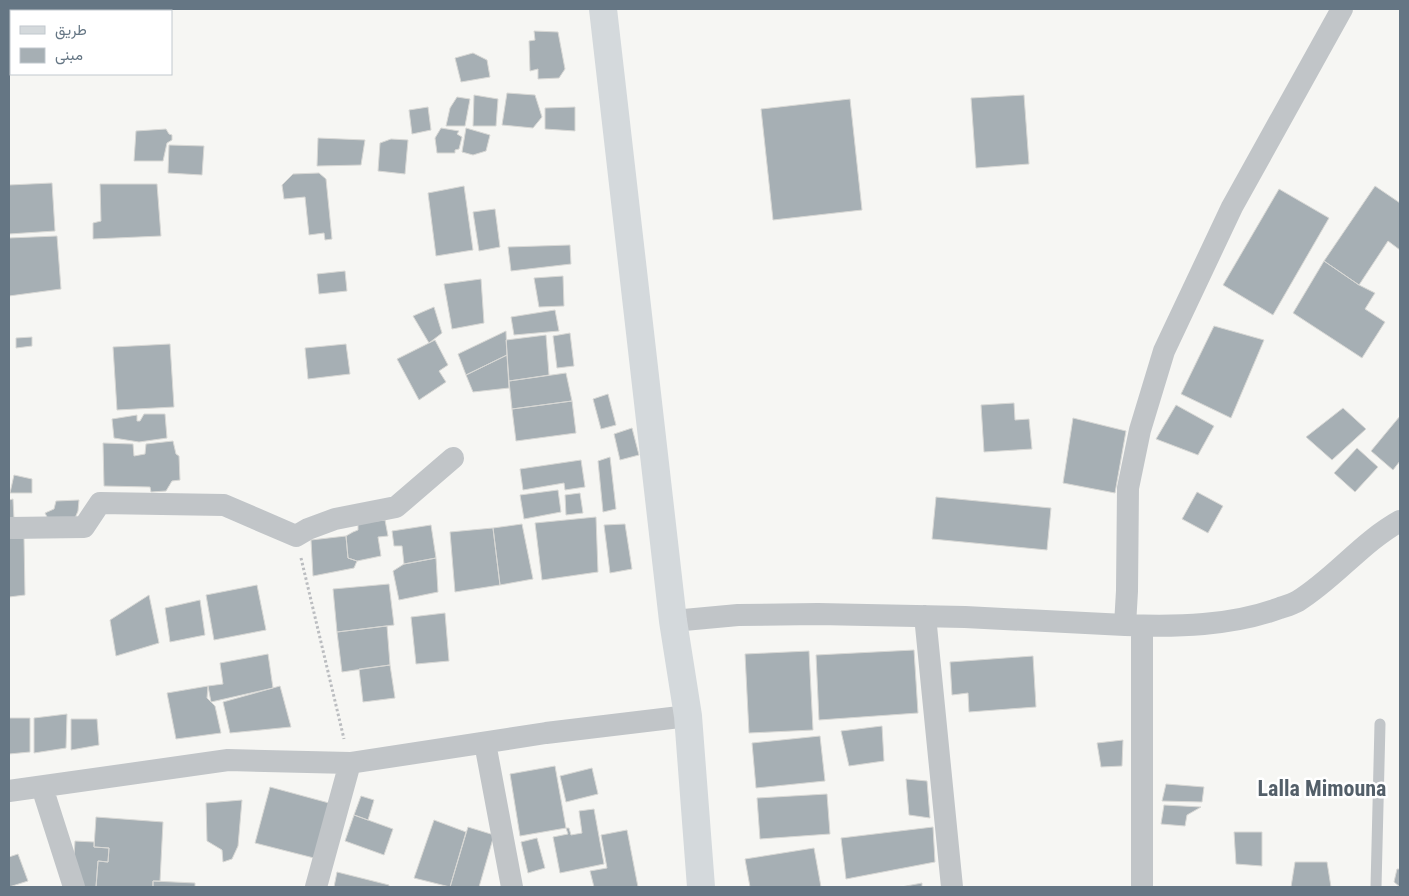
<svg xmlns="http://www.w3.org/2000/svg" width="1409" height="896" font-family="'Roboto Condensed',Vazirmatn,sans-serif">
<rect width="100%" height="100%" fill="#f6f6f3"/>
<path fill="#a6afb4" stroke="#d8d8d5" d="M534 31 558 32 565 69 559 78 538 79V69L530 71 529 41 535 40Z
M473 53 487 60 490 77 461 82 455 58Z
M507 93 535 95 542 117 533 128 502 125Z
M474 95 498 99 496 126H473Z
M1024 95 1029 164 976 168 971 98Z
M457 97 470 99 465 126H446L450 108Z
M850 99 862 210 773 220 761 109Z
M428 107 431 130 412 134 409 110Z
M575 107V131L545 129V108Z
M441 128 459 131 457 134 462 137 459 149 455 150V153H437L435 138Z
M466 128 490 135 486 151 473 155 462 152Z
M166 129 169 134 172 135V140L167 143 163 161H134L136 131Z
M318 138 365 140 361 165 317 166Z
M391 139 408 140 405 174 378 171 380 143Z
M169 145 204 146 202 175 168 173Z
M319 173 326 179 332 239 325 240 324 233 309 235 305 197 284 199 282 185 293 174Z
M52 183 55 231 9 234V185Z
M100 184H157L161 236 93 239V223L101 221Z
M464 186 473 250 436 256 428 193Z
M1375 186 1400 203V250L1388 241 1359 285 1324 261Z
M1279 189 1329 218 1273 315 1223 285Z
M495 209 500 247 479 251 473 212Z
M57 236 61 289 9 296V238Z
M570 245 571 264 511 271 508 247Z
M1324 261 1359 285 1375 293 1365 309 1385 322 1362 358 1293 313Z
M345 271 347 291 319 294 317 274Z
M563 276 564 306 539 307 534 278Z
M481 279 484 323 452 329 444 284Z
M434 307 442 333 429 343 413 316Z
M555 310 559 331 514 335 511 317Z
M1214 326 1264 340 1231 418 1181 394Z
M506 331 507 355 466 375 458 354Z
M570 333 574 366 557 368 553 336Z
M546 335 549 375 509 381 506 340Z
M32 337V346L16 348V338Z
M435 340 448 365 439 371 446 382 419 400 397 359Z
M170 344 174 407 117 410 113 347Z
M346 344 350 374 308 379 305 348Z
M507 355 509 388 473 392 466 375Z
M566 373 572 401 512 409 509 381Z
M608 394 616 425 601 429 593 399Z
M572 401 576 433 516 441 512 409Z
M1014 403 1015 420 1029 419 1032 449 984 452 981 405Z
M1176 405 1214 426 1198 455 1156 439Z
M1343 408 1366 429 1332 460 1306 437Z
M144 414H165L167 438 139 442 114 438 112 419 137 415V421H140Z
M1400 416V461L1393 470 1371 451Z
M1073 418 1126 431 1115 493 1063 483Z
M632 428 639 455 620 460 614 434Z
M173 441 176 454 179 456 180 480 172 481 166 491 151 492 150 487 104 486 103 443 133 444 134 456 145 454 146 444Z
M1357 448 1378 467 1355 492 1334 473Z
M610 457 616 509 603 512 598 461Z
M581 460 585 487 565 490 564 483 523 490 520 469Z
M14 475 32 479V493H10Z
M558 490 561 512 524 519 520 495Z
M1197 492 1223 506 1208 533 1182 519Z
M580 493 583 513 566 515 565 495Z
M936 497 1051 508 1047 550 932 539Z
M13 499 14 519H9V500Z
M79 500 78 511 75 518 48 519 45 513 54 509 56 501Z
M596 517 598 572 542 580 535 523Z
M385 520 388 536 378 537 381 556 357 561 348 558 346 536 353 532 358 530V523Z
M522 524 533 579 500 585 493 528Z
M625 524 632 569 610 573 604 525Z
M431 525 436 558 404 564 402 546H394L392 531Z
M493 528 500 585 455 592 450 532Z
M346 536 348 558 357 561 354 568 313 576 311 540Z
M9 538H24L25 595 9 597Z
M436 558 438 592 399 600 393 571 404 564Z
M389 584 394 625 337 632 333 589Z
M257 585 266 630 214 640 206 595Z
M149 595 159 643 116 656 110 620Z
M200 600 205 635 170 642 165 608Z
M445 613 449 661 416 664 411 617Z
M387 626 390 665 342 672 337 632Z
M914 650 918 713 819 720 816 655Z
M809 651 813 730 749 733 745 654Z
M268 654 273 688 211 702 208 686 223 684 220 663Z
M1033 656 1036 707 969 712 968 693 952 695 950 662Z
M390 665 395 698 363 702 359 669Z
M208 686 207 698 215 706 221 733 176 739 167 693Z
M280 686 291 727 230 733 223 702Z
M67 714 66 748 34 753V718Z
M9 718H30V752L9 754Z
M71 719H97L99 745 71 750Z
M882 726 884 761 849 766 841 731Z
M820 736 825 781 756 788 752 743Z
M1123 740 1122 766 1101 767 1097 743Z
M555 766 566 828 520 836 510 774Z
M592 768 598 794 566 802 560 776Z
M906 779 927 781 930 818 909 815Z
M1166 784 1204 787 1202 802 1162 801Z
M270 787 329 803 314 858 255 843Z
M827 794 830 834 760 839 757 798Z
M361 796 374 800 368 820 354 815Z
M242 800 238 846 232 859 223 862 222 850 207 841 206 803Z
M1164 805 1201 807 1187 815 1185 826 1161 824Z
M594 809 604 864 560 873 553 837 568 834 566 828H569L571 835 582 833 579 811Z
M354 815 393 829 384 855 345 841Z
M96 817 163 822 160 881H153V887H96L98 861 108 862 109 848 94 847Z
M434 820 466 832 450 887 414 878Z
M468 827 494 835 479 887H450Z
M933 827 935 862 846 879 841 838Z
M627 830 638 887H594L590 871 607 868 601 835Z
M1234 832H1262V866L1236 864Z
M537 838 545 868 528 873 521 842Z
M75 841 94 842V847L109 848 108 862 98 861 96 887H72Z
M814 848 821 887H750L745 859Z
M18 854 28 881 9 887V857Z
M1295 862H1327L1331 887H1291Z
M1397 869H1400V887L1394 882Z
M337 872 389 885V887H334Z
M153 881 195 883V887H153Z
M922 883V887H901Z"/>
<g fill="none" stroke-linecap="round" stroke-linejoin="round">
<path stroke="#bbbdc0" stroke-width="3" stroke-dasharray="2.5 2.5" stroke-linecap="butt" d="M301 558 344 739"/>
<path stroke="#c1c5c8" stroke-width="11" d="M1376 887 1380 724"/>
<path stroke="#c1c5c8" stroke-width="22" d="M1342 9 1232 207 1164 351 1140 430 1128 488 1127 591 1125 625C1177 627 1231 626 1280 608 1286 606 1293 604 1298 601 1335 578 1362 542 1400 521
M9 528 84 527 100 503 224 505 296 536 308 529 335 519 396 507 453 458
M925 616 952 887
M673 621 738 615 818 614 965 617 1125 625
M1142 626V887
M485 743 512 887
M42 787 74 887
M9 791 228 760 350 763 546 733 688 716
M316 887 350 763"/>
<path stroke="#d4d9dc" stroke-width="28" d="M603 9 673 621 688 716 701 887"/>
</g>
<g text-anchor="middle" stroke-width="5" stroke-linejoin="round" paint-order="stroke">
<g font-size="22" font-weight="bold" fill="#535f69" stroke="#fff">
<text x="1322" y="796">Lalla Mimouna</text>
</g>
</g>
<rect width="1409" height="896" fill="none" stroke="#657684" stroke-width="20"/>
<rect x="10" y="10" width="162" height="65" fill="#ffffff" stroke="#c1c8ce"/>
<rect x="20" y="26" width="25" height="8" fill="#d4d9dc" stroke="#c1c8ce"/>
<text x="55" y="35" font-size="15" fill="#657684">طريق</text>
<rect x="20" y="48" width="25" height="15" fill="#a6afb4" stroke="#c1c8ce"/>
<text x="55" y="60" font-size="15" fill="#657684">مبنى</text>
</svg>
